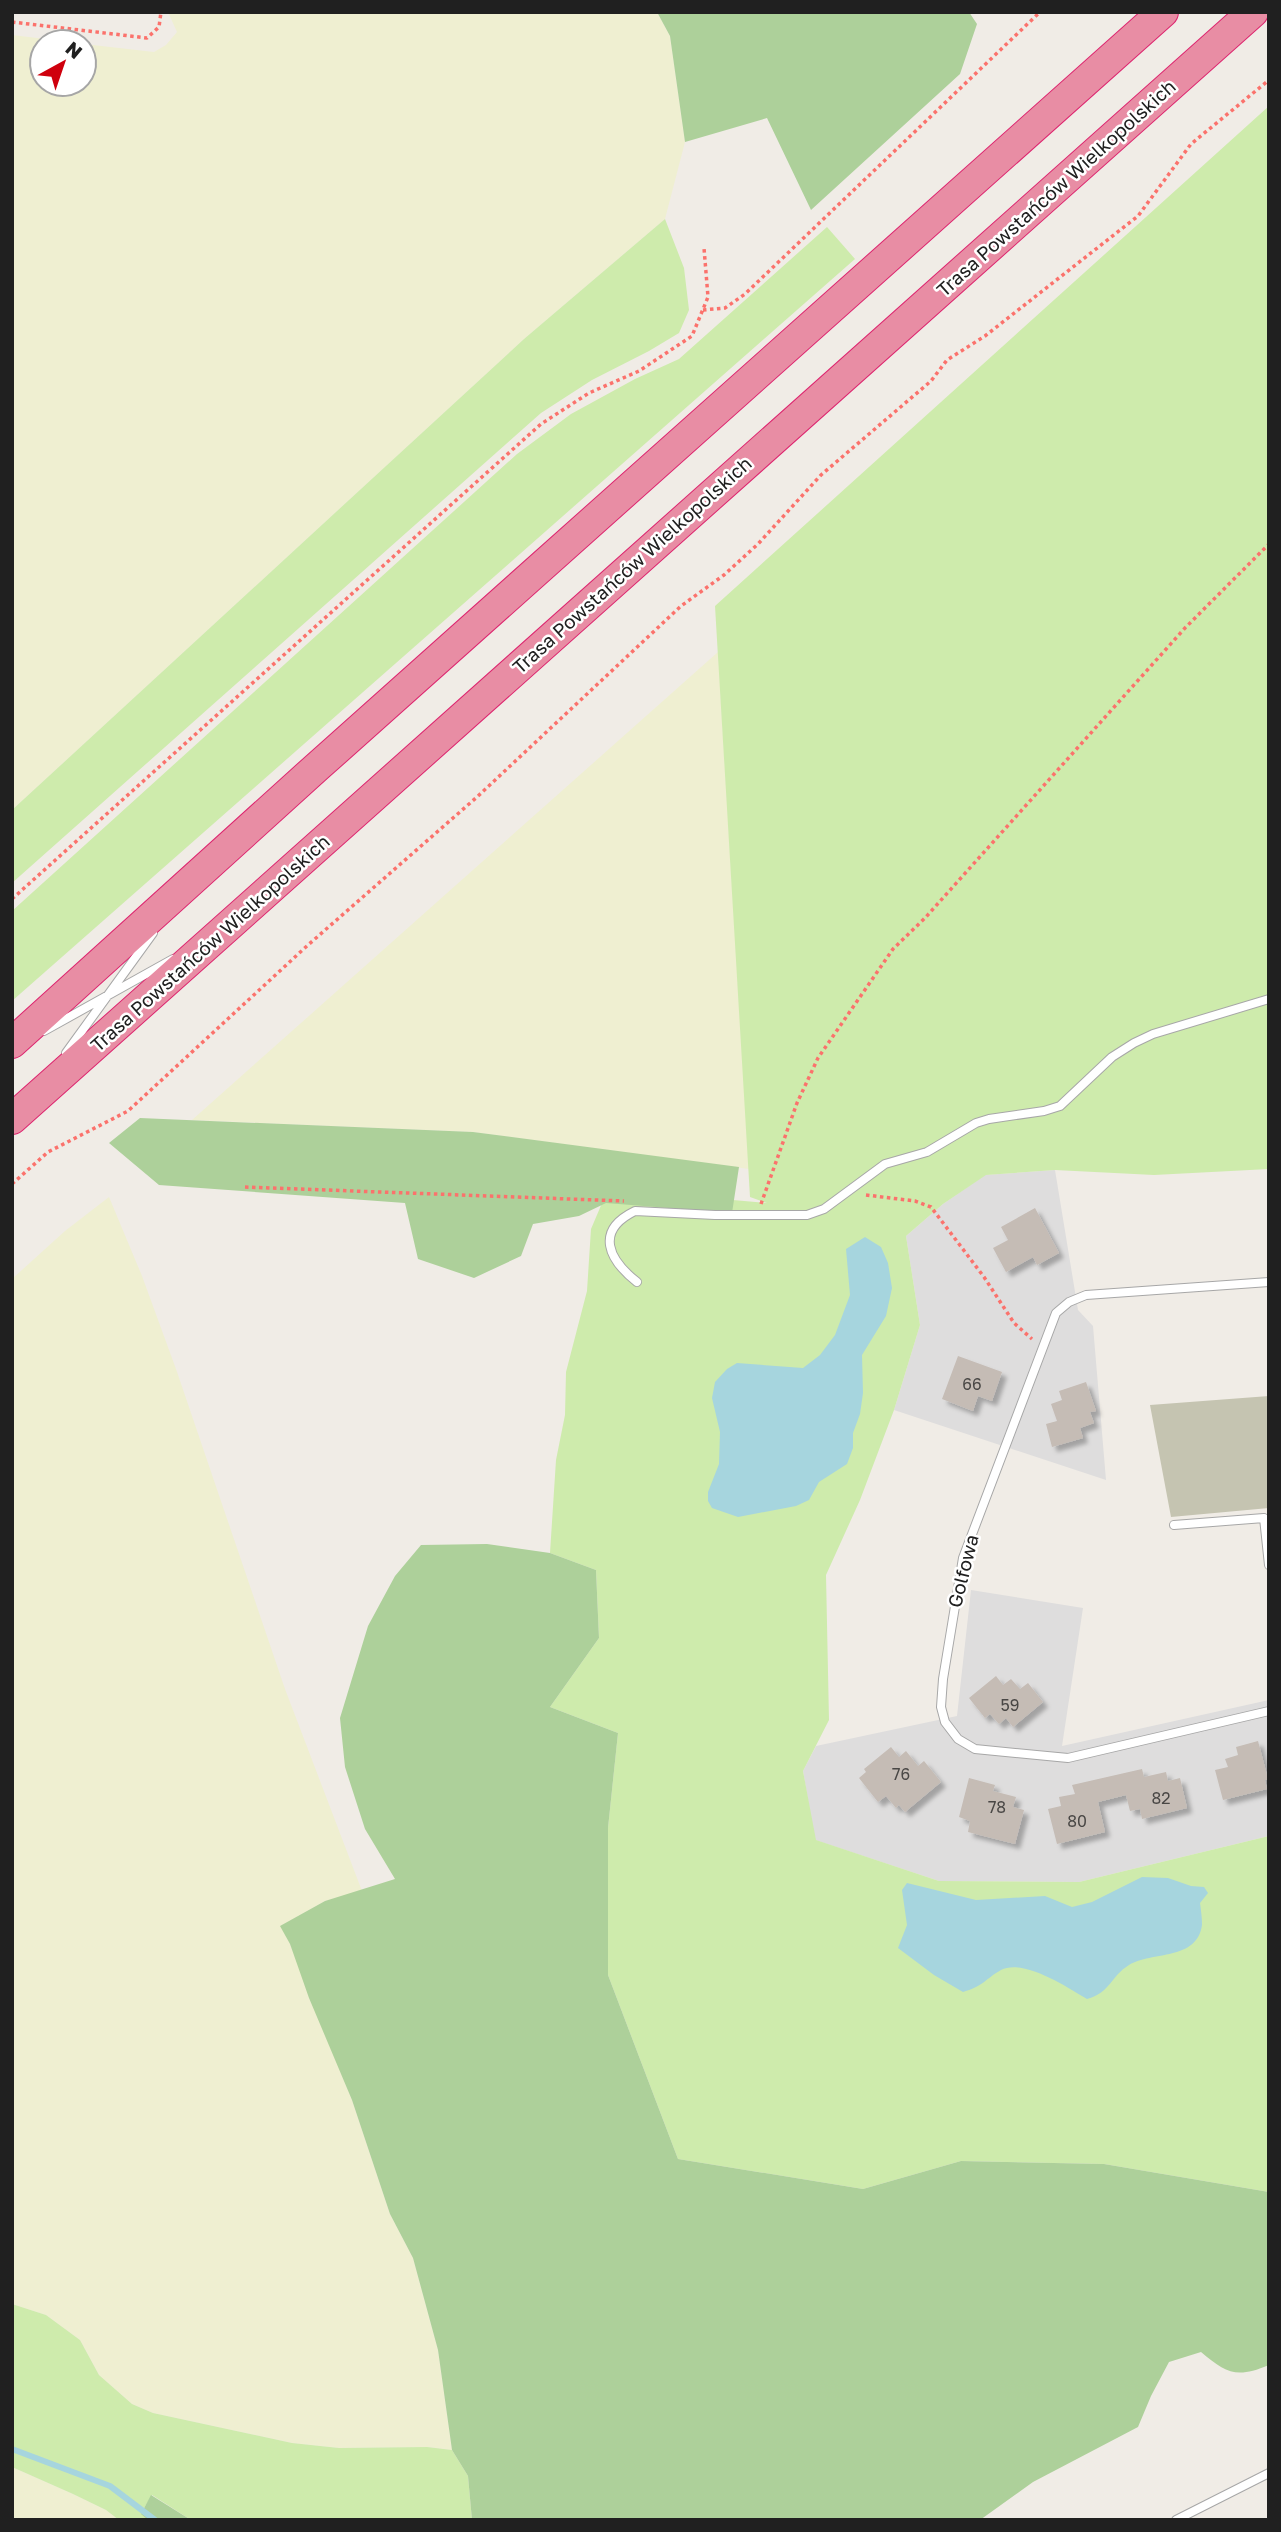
<svg xmlns="http://www.w3.org/2000/svg" width="1281" height="2532" font-family="'Golos Text',sans-serif">
<defs>
<filter id="shadow"><feDropShadow dx="5" dy="5" stdDeviation="2" flood-color="#0004"/></filter>
</defs>
<rect width="100%" height="100%" fill="#f0ece6"/>
<path fill="#dedddd" d="M1055 1170 1078 1310 1093 1326 1106 1480 894 1410 920 1325 906 1236 943 1204 985 1175Z
M971 1590 1083 1608 1062 1746 1269 1700V1836L1079 1882 939 1881 815 1840 803 1771 816 1746 957 1716Z"/>
<path fill="#c5c4b1" d="M1269 1396V1508L1171 1517 1150 1405Z"/>
<path fill="#efefd1" d="M168 12H657L670 36 685 142 665 219 524 339 12 810V35L71 42H42V84H84V44L154 52 166 45 177 32Z
M718 652 749 1169 473 1132 192 1120Z
M109 1197 142 1276 176 1369 285 1689 362 1891 325 1901 281 1926 290 1944 352 2100 390 2214 413 2258 438 2350 452 2450 427 2447 339 2448 292 2443 153 2413 132 2404 99 2375 80 2340 46 2315 12 2304V1279L65 1231Z
M12 2467 73 2494 106 2510 119 2520H12Z"/>
<path fill="#ceebac" d="M1269 106V1169L1154 1175 1055 1170 986 1175 943 1204 906 1236 920 1325 894 1410 860 1500 826 1575 829 1720 803 1771 816 1840 939 1881 1079 1882 1269 1836V2192L1104 2164 961 2161 863 2189 678 2159 608 1975V1828L618 1733 550 1707 599 1638 596 1570 550 1553 556 1460 565 1415 566 1372 587 1291 591 1229 608 1189 767 1203 750 1197 715 606Z
M665 219 684 268 689 310 679 333 649 351 592 380 541 413 12 883V810L524 339Z
M827 227 855 259 12 1001V911L517 454 571 414 635 379 679 359Z
M12 2304 46 2315 80 2340 99 2375 132 2404 153 2413 292 2443 339 2448 427 2447 452 2450 468 2476 472 2520H191L152 2495 141 2513 148 2520H119L106 2510 73 2494 12 2467Z"/>
<path fill="#add09a" d="M657 12H969L977 24 960 74 811 210 767 118 685 142 670 36Z
M140 1118 473 1132 739 1167 732 1213 606 1203 579 1216 533 1224 521 1256 474 1278 418 1259 405 1203 159 1185 109 1143Z
M487 1544 550 1553 596 1570 599 1638 550 1707 618 1733 608 1828V1975L678 2159 863 2189 961 2161 1104 2164 1269 2192V2365C1236 2379 1226 2373 1201 2352L1169 2362 1151 2396 1138 2427 1033 2482 980 2520H472L468 2476 452 2450 438 2350 413 2258 390 2214 352 2100 309 1998 290 1944 280 1926 325 1901 395 1879 365 1829 345 1767 340 1718 368 1626 395 1576 421 1545Z
M151 2495 191 2520H148L141 2514Z"/>
<path fill="#a6d5de" d="M865 1237 881 1247 888 1263 892 1288 886 1316 862 1355 863 1393 860 1414 853 1433V1448L847 1464 819 1482 809 1500 796 1506 738 1517 712 1508 708 1501V1492L719 1464 720 1432 712 1398 715 1382 727 1369 737 1363 803 1368 820 1355 835 1335 850 1295 846 1249Z
M1142 1877 1168 1878 1191 1886 1204 1887 1208 1893 1200 1903C1201 1910 1202 1918 1202 1925 1197 1961 1152 1951 1129 1965 1111 1976 1110 1993 1087 1999 1067 1987 1023 1958 1001 1970 985 1979 984 1986 963 1992L934 1975 898 1948 907 1925 902 1890 907 1883 976 1900 1045 1896 1072 1907 1092 1902Z"/>
<g fill="none" stroke-linecap="round" stroke-linejoin="round">
<path stroke="#a6d5de" stroke-width="6" d="M12 2449 110 2486 155 2520"/>
</g>
<path fill="#c5bcb5" filter="url(#shadow)" d="M1035 1208 1059 1253 1037 1265 1033 1257 1006 1272 993 1248 1008 1240 1001 1227Z
M958 1356 1002 1372 992 1401 978 1396 973 1411 942 1399Z
M1086 1382 1096 1411 1090 1412 1094 1423 1080 1428 1083 1438 1052 1447 1046 1424 1057 1421 1051 1404 1062 1400 1059 1391Z
M996 1676 1003 1685 1011 1679 1020 1689 1028 1683 1043 1702 1013 1727 1006 1718 999 1724 990 1714 985 1718 969 1698Z
M1258 1741 1268 1779 1265 1780 1267 1789 1223 1800 1215 1770 1228 1767 1225 1759 1238 1755 1236 1747Z
M891 1747 899 1757 906 1751 918 1766 924 1761 941 1782 905 1812 899 1805 896 1808 886 1796 878 1802 859 1778 866 1772 864 1769Z
M1142 1769 1144 1777 1166 1772 1168 1781 1180 1778 1187 1808 1142 1819 1140 1809 1130 1811 1126 1795 1098 1802 1105 1832 1057 1844 1048 1809 1061 1806 1059 1797 1075 1794 1072 1785Z
M969 1778 995 1785 993 1791 1016 1797 1013 1807 1024 1810 1015 1844 968 1832 970 1821 959 1817Z"/>
<g fill="none" stroke-linecap="round" stroke-linejoin="round">
<defs>
<path id="lane" d="M44 1031 173 959
M66 1053 153 933
M637 1282C609 1260 594 1231 635 1211L715 1215H807L824 1209 885 1164 927 1152 976 1123 989 1119 1044 1111 1060 1106 1112 1057 1134 1043 1153 1034 1269 999
M1269 1282 1086 1295 1069 1302 1056 1313 963 1558 943 1679 941 1707 945 1722 958 1739 975 1749 1068 1758 1269 1711
M1174 1525 1264 1518 1269 1565
M1176 2520 1269 2473"/>
<path id="highway" d="M12 1043 317 767 1163 12
M12 1119 1253 12"/>
</defs>
<use href="#lane" stroke="#a7a7a7" stroke-width="10"/>
<use href="#highway" stroke="#dd256f" stroke-width="32"/>
<path stroke="#fb726c" stroke-width="3.5" stroke-dasharray="3.5 3.5" stroke-linecap="butt" d="M12 22 147 38 159 27 161 12
M703 310 725 308 745 294 1040 12
M12 899 541 424 589 393 639 371 692 336 708 297 704 248
M12 1184 48 1152 128 1111 308 945 477 797 681 606 724 575 758 544 821 475 931 381 947 360 985 336 1138 216 1191 144 1269 80
M245 1187 624 1201
M866 1195 915 1201 931 1207 984 1277 1014 1323 1032 1339
M761 1204 797 1103 818 1058 893 949 925 918 1185 628 1269 544"/>
<use href="#lane" stroke="#fff" stroke-width="8"/>
<use href="#highway" stroke="#e88da4" stroke-width="30"/>
</g>
<g text-anchor="middle" stroke-width="5" stroke-linejoin="round" paint-order="stroke">
<g font-size="16" fill="#494745">
<text x="972" y="1390">66</text>
<text x="1010" y="1711">59</text>
<text x="901" y="1780">76</text>
<text x="1161" y="1804">82</text>
<text x="997" y="1813">78</text>
<text x="1077" y="1827">80</text>
</g>
<g font-size="19" fill="#202020" stroke="#fff">
<text transform="translate(1056 188) rotate(-42)" y="7">Trasa Powstańców Wielkopolskich</text>
<text transform="translate(632 565) rotate(-42)" y="7">Trasa Powstańców Wielkopolskich</text>
<text transform="translate(210 943) rotate(-42)" y="7">Trasa Powstańców Wielkopolskich</text>
<text transform="translate(963 1571) rotate(-76)" y="7">Golfowa</text>
</g>
</g>
<rect width="1281" height="2532" fill="none" stroke="#202020" stroke-width="28"/>
<g transform="translate(63 63) rotate(40)"><circle r="33" fill="#ffffff" stroke="#a6a6a6" stroke-width="2"/>
<path d="M0-5L12 26L0 18L-12 26Z" fill="#cf000d"/>
<text y="-10" font-size="19" font-weight="bold" text-anchor="middle" fill="#202020">N</text>
</g>
</svg>
